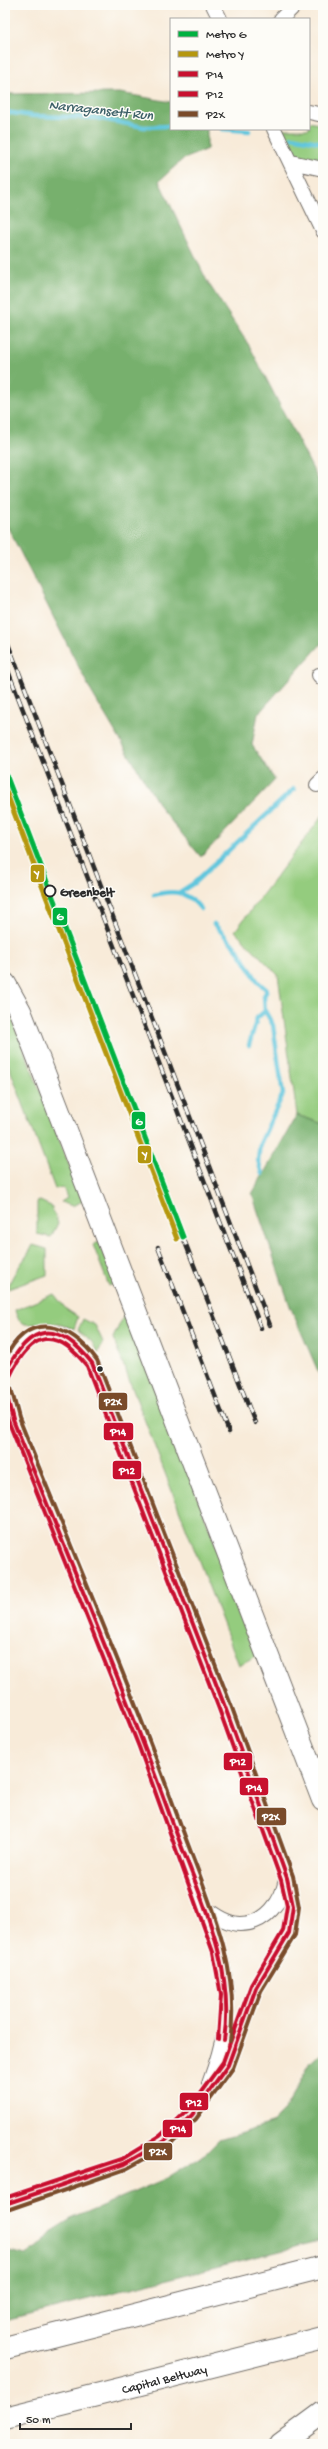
<svg xmlns="http://www.w3.org/2000/svg" width="328" height="2449" font-family="'Gochi Hand',sans-serif">
<rect width="100%" height="100%" fill="#fdfcf7"/>
<filter id="ink" filterUnits="userSpaceOnUse"><feTurbulence type="fractalNoise" baseFrequency=".025" numOctaves="2"/><feDisplacementMap in="SourceGraphic" scale="8" xChannelSelector="R" yChannelSelector="G"/><feConvolveMatrix kernelMatrix="1 2 1 2 8 2 1 2 1" color-interpolation-filters="sRGB"/></filter>
<filter id="wash" filterUnits="userSpaceOnUse"><feTurbulence type="fractalNoise" baseFrequency=".012" numOctaves="4" result="noise"/><feDisplacementMap in="SourceGraphic" scale="16" xChannelSelector="R" yChannelSelector="G"/><feGaussianBlur stdDeviation="0.9" result="paint"/><feColorMatrix in="noise" values="0 0 0 0 0 0 0 0 0 0 0 0 0 0 0 0 0 1.4 0 .05"/><feComposite in="paint" operator="in"/></filter>
<g filter="url(#wash)">
<rect width="100%" height="100%" fill="#f8ebd9"/>
<path fill="#94cc7e" stroke="#607c54" d="M309 122 323 125V162L299 158 281 129H309Z
M323 815V1124L297 1115 278 975 235 931Z
M5 1001 83 1201 72 1206 61 1202 67 1198 63 1187 55 1189 5 1056Z
M40 1201 51 1206 58 1223 51 1237 37 1234V1202Z
M99 1242 116 1283 109 1286 93 1245Z
M33 1245 47 1249V1275L8 1289C11 1273 26 1260 33 1245Z
M54 1294 66 1309 78 1317 74 1329C65 1326 57 1323 48 1323 34 1322 20 1332 15 1310Z
M126 1311 258 1655 239 1665 113 1338Z
M83 1319 95 1325 103 1342 98 1353 92 1342 78 1330Z"/>
<path fill="#77b06d" stroke="#516e4c" d="M120 93 171 102V129H207V149L182 160 159 181 207 281 250 347 323 489V642L258 714 252 745 275 780 201 857 162 810 92 693 5 522V94Z
M297 1115 323 1124V1383L290 1306 252 1194Z
M323 2051V2240L5 2320V2250L26 2255 37 2248 53 2230 71 2219 167 2178 206 2153 219 2140 271 2124 283 2112 311 2062Z"/>
<g fill="none" stroke-linecap="round" stroke-linejoin="round">
<path stroke="#60c6dd" stroke-width="4.5" d="M5 112 34 116 96 118 144 127 171 126
M222 129 249 131
M292 137 323 143
M180 892 194 883 294 789
M154 895C175 889 187 892 201 909
M214 924 238 950 258 982 267 990 264 996 265 1011 273 1025 283 1094 260 1144 258 1160 262 1174
M249 1045 257 1018 265 1011"/>
</g>
</g>
<g filter="url(#ink)">
<g fill="none" stroke-linecap="round" stroke-linejoin="round">
<defs>
<path id="minor" d="M213 5 220 19
M281 19 295 5
M309 112 323 115
M274 129 323 231
M291 162 323 169
M319 675 323 679
M317 785 323 779
M5 1373C25 1322 62 1318 92 1363L225 1707 287 1878 293 1906 289 1933 256 1988 228 2065 192 2115 164 2141 124 2164 5 2204
M5 1389 13 1420 145 1745 219 1950C233 2001 227 2035 209 2084
M204 1907C214 1915 227 1924 240 1924 266 1924 283 1901 286 1878"/>
<g id="motorway">
<path d="M5 984 20 1011 36 1052 323 1800"/>
<path d="M5 2348 323 2267"/>
<path id="s1" d="M5 2418 323 2338"/>
<path d="M281 2444 323 2413"/>
</g>
</defs>
<use href="#minor" stroke="#736e68" stroke-width="16"/>
<use href="#motorway" stroke="#736e68" stroke-width="24"/>
<use href="#minor" stroke="#fff" stroke-width="14"/>
<use href="#motorway" stroke="#fff" stroke-width="22"/>
<defs>
<path id="rail" d="M5 636 270 1325
M5 663 261 1328
M183 1237 255 1423
M158 1247 229 1432"/>
</defs>
<use href="#rail" stroke="#2b2b2b" stroke-width="4.5"/>
<use href="#rail" stroke="#fdfcf7" stroke-width="3" stroke-dasharray="9" stroke-linecap="butt"/>
<defs>
<path id="bus-1" d="M5 1373C30 1323 57 1319 92 1363L225 1707 287 1878 293 1906 289 1933 256 1988 228 2065 192 2115 164 2141 124 2164 5 2204
M5 1389 13 1420C67 1554 124 1687 173 1824 198 1893 236 1965 224 2040"/>
<path id="bus-2" d="M5 1413 139 1747 213 1952 221 1995 218 2039
M5 2198 122 2159 160 2136 187 2111 223 2062 251 1985 283 1931 287 1906 281 1880 219 1709 87 1366C55 1326 32 1331 10 1376"/>
<path id="bus-3" d="M5 1359C29 1309 70 1323 97 1360L231 1705 293 1876 299 1907 295 1935 261 1991 233 2068 196 2119 168 2146 126 2169 7 2210
M11 1388 19 1418C73 1552 130 1685 179 1820 204 1891 242 1964 230 2041"/>
</defs>
<use href="#bus-1" stroke="#fdfcf7" stroke-width="7"/>
<use href="#bus-2" stroke="#fdfcf7" stroke-width="7"/>
<use href="#bus-3" stroke="#fdfcf7" stroke-width="7"/>
<use href="#bus-1" stroke="#c8102e" stroke-width="4"/>
<use href="#bus-2" stroke="#c8102e" stroke-width="4"/>
<use href="#bus-3" stroke="#7a4b2a" stroke-width="4"/>
<defs>
<path id="metro-1" d="M5 772 183 1237"/>
<path id="metro-2" d="M5 789 177 1239"/>
</defs>
<use href="#metro-1" stroke="#fdfcf7" stroke-width="8"/>
<use href="#metro-2" stroke="#fdfcf7" stroke-width="8"/>
<use href="#metro-1" stroke="#00b140" stroke-width="5"/>
<use href="#metro-2" stroke="#b5970f" stroke-width="5"/>
</g>
</g>
<circle fill="#fdfcf7" stroke="#2b2b2b" stroke-width="2" cx="50" cy="891" r="5.5"/>
<circle fill="#2b2b2b" stroke="#fdfcf7" stroke-width="1.5" cx="100" cy="1369" r="3.5"/>
<g text-anchor="middle" stroke-width="3" stroke-linejoin="round" paint-order="stroke">
<g font-size="13" font-weight="bold" fill="#2b2b2b" stroke="#fdfcf7" text-anchor="start">
<text x="60" y="896">Greenbelt</text>
</g>
<g font-size="13" fill="#2b2b2b" stroke="#fdfcf7">
<text dy="5" stroke="none"><textPath href="#s1" startOffset="164">Capital Beltway</textPath></text>
</g>
<g font-size="14" font-style="italic" fill="#3e6169" stroke="#fdfcf7">
<text transform="translate(101 109) rotate(6)" y="5">Narragansett Run</text>
</g>
</g>
<g stroke="#fdfcf7" stroke-width="1.5">
<rect x="30" y="864" width="15" height="19" rx="4" fill="#b5970f"/>
<rect x="52" y="907" width="16" height="19" rx="4" fill="#00b140"/>
<rect x="131" y="1111" width="15" height="19" rx="4" fill="#00b140"/>
<rect x="137" y="1145" width="15" height="19" rx="4" fill="#b5970f"/>
<rect x="98" y="1392" width="30" height="19" rx="4" fill="#7a4b2a"/>
<rect x="103" y="1422" width="31" height="19" rx="4" fill="#c8102e"/>
<rect x="112" y="1460" width="30" height="20" rx="4" fill="#c8102e"/>
<rect x="223" y="1752" width="30" height="19" rx="4" fill="#c8102e"/>
<rect x="239" y="1777" width="30" height="19" rx="4" fill="#c8102e"/>
<rect x="256" y="1807" width="31" height="19" rx="4" fill="#7a4b2a"/>
<rect x="179" y="2092" width="30" height="19" rx="4" fill="#c8102e"/>
<rect x="162" y="2119" width="31" height="19" rx="4" fill="#c8102e"/>
<rect x="143" y="2142" width="30" height="19" rx="4" fill="#7a4b2a"/>
</g>
<g font-size="11" text-anchor="middle" font-weight="bold" fill="#fff">
<text x="37" y="877">Y</text>
<text x="60" y="920">G</text>
<text x="139" y="1125">G</text>
<text x="145" y="1158">Y</text>
<text x="113" y="1405">P2X</text>
<text x="118" y="1435">P14</text>
<text x="127" y="1474">P12</text>
<text x="238" y="1765">P12</text>
<text x="254" y="1791">P14</text>
<text x="271" y="1820">P2X</text>
<text x="194" y="2106">P12</text>
<text x="178" y="2132">P14</text>
<text x="158" y="2155">P2X</text>
</g>
<rect width="328" height="2449" fill="none" stroke="#fdfcf7" stroke-width="20"/>
<rect x="170" y="18" width="140" height="112" fill="#fdfcf7" stroke="#a9a8a5"/>
<rect x="178" y="31" width="20" height="6" fill="#00b140" stroke="#a9a8a5"/>
<text x="206" y="38" font-size="12" fill="#2b2b2b">Metro G</text>
<rect x="178" y="51" width="20" height="6" fill="#b5970f" stroke="#a9a8a5"/>
<text x="206" y="58" font-size="12" fill="#2b2b2b">Metro Y</text>
<rect x="178" y="71" width="20" height="6" fill="#c8102e" stroke="#a9a8a5"/>
<text x="206" y="78" font-size="12" fill="#2b2b2b">P14</text>
<rect x="178" y="91" width="20" height="6" fill="#c8102e" stroke="#a9a8a5"/>
<text x="206" y="98" font-size="12" fill="#2b2b2b">P12</text>
<rect x="178" y="111" width="20" height="6" fill="#7a4b2a" stroke="#a9a8a5"/>
<text x="206" y="118" font-size="12" fill="#2b2b2b">P2X</text>
<path d="M20 2423v6h111v-6" fill="none" stroke="#2b2b2b" stroke-width="2"/>
<text x="26" y="2423" font-size="12" fill="#2b2b2b" stroke="#fdfcf7" stroke-width="3" paint-order="stroke">50 m</text>
</svg>
